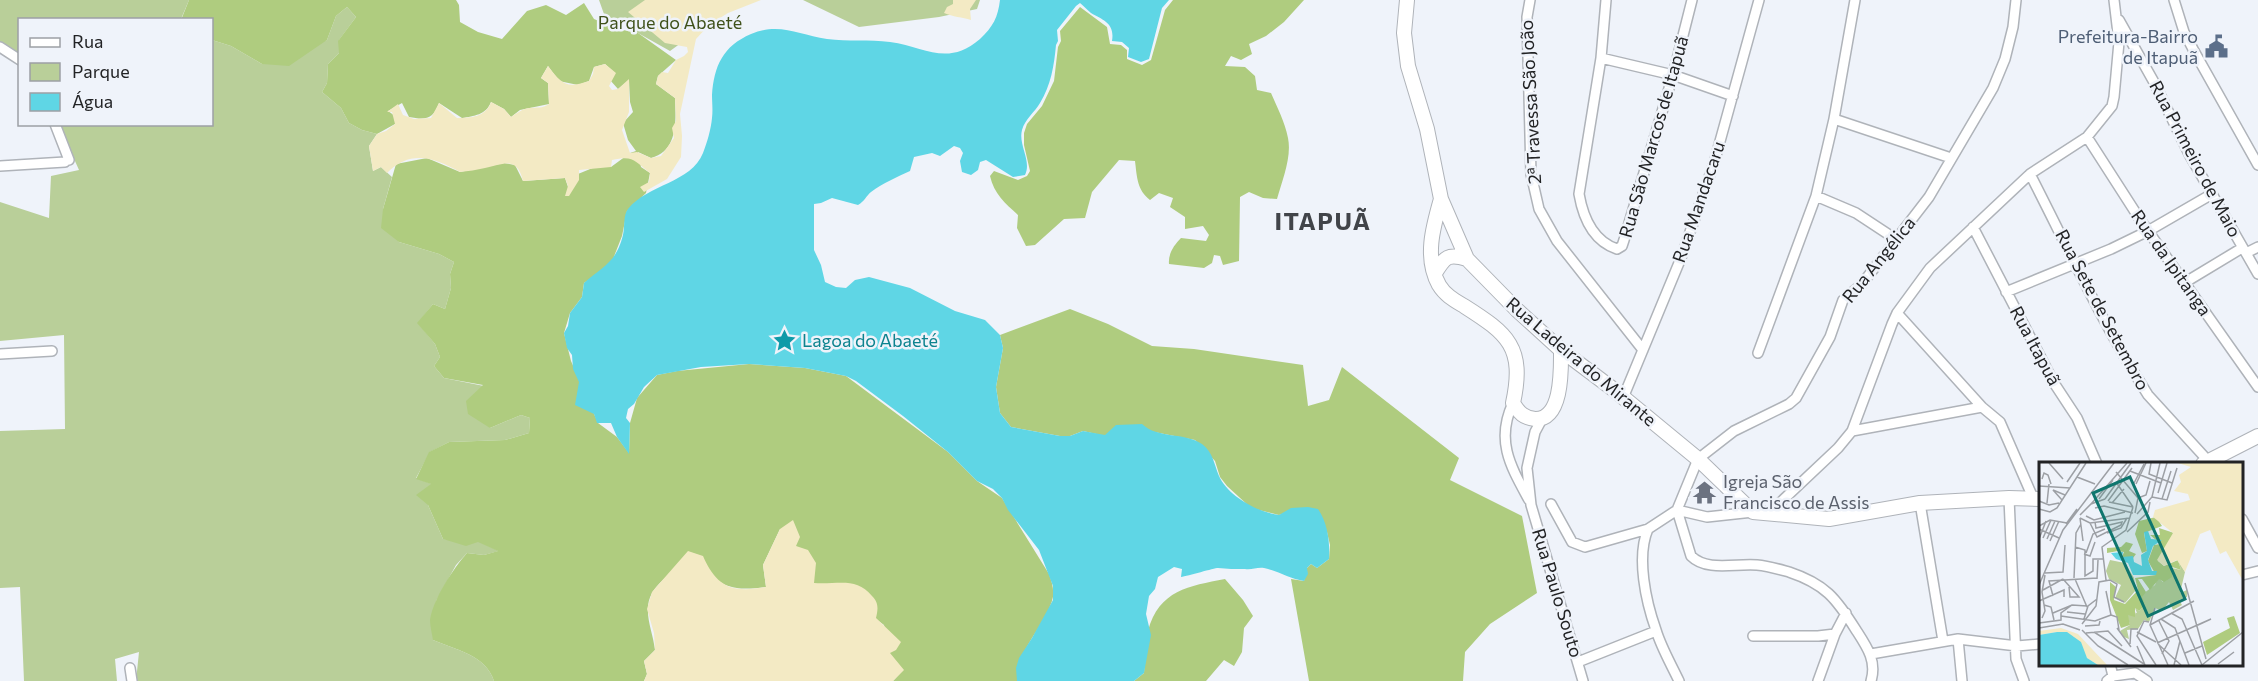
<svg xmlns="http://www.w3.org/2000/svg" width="2258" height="681" font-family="Commissioner,sans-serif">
<rect width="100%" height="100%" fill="#eff3fa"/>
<path fill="#b9cf99" d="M0 0H189L181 19 20 20 19 60 0 47Z
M599 0H755L721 14 670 51 604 14Z
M803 0H980L977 9 939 17 859 27Z
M347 7 356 17 339 40V53L328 64 327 83 322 92 341 108 349 123 362 130 377 134 369 146 373 171 381 167 392 177 383 209 399 242 439 254 454 262 450 274 451 288 445 309 433 304 418 323 435 344 440 357 434 366 444 378 484 386 490 428 521 415 530 418 529 433 505 440 449 442 430 452 416 478 432 484 428 505 443 539 478 541 499 551 484 555 467 553 456 565 436 601 433 640C456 650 486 655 494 681H136L139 652 115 659 117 681H24L20 587 0 588V431L65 429 64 335 0 341V202L49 218 51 176 79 170 59 125 212 124V40L231 46 262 64 327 40 336 16Z"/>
<path fill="#afcc7f" d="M189 0H456L459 5 460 22 478 32 502 39 527 11 546 5 566 15 584 3 594 19 618 29 638 33 676 60 658 76 656 84 675 98C676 121 678 151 651 158L638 152 641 167 650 173 646 193 627 211 622 236 613 259 604 269 584 283 582 297 570 313 564 333 571 361 598 423 617 437 629 453 630 423 637 398 657 375 677 371 749 364 805 368 846 376 948 452 977 481 1002 498 1049 574C1052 582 1055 592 1052 601 1043 629 1016 651 1017 681H893L903 670 889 653 884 625 829 584H814C815 564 793 543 780 529L763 565 766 587C746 590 720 591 709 570L675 568C668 576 657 584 652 593 642 611 653 631 655 650L644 661 647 674 644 681H494C486 655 456 650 433 640 432 634 430 626 430 620 433 599 453 569 467 553L484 555 498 551 478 542 466 546 443 539 428 505 416 495 431 484 416 479 429 452 449 442 505 440 529 433 530 418 521 415 490 428 468 414 466 401 483 385 444 378 434 366 440 357 435 344 417 323 433 304 445 309 451 288 450 274 454 262 439 254 399 242 381 228 383 209 396 164 427 158 460 172 504 163 515 165 523 181 565 178 568 187 578 174 595 167H611L630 153 636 151 628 140 623 123 633 112 630 102 629 80 618 89 610 80 615 73 605 64 594 67 589 81 578 85 559 81 548 66 541 78 548 83 549 104 520 110 511 117 504 109 491 102C486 115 474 116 462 118L439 103C433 120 425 120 409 117L402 103 388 111 395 116V124L377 134 362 130 349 123 341 108 322 92 327 83 328 64 339 53 338 41 356 17 347 7 336 16 327 40 289 66 262 64 231 46 212 40V20H181Z
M1173 0H1304L1284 22 1266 36 1249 44 1252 54 1241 60 1231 56 1225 66 1245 67 1255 76 1257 90 1271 93C1277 107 1285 122 1288 138 1292 157 1282 181 1277 199L1263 198 1249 192 1240 197 1239 261 1223 265 1220 256 1214 255 1212 263 1204 268 1169 264C1168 254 1174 245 1181 238L1206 241 1209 235 1203 226 1185 229V217L1170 207 1173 198 1159 193 1150 200C1137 190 1137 177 1135 161L1119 160 1092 192 1085 218 1064 219 1035 245 1026 246 1017 228 1018 215C1005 203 994 194 990 176L994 171 1018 180 1027 176 1030 171 1024 145V133L1027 124 1042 106 1054 81 1058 47 1061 41 1060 31 1080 7 1107 27 1110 44 1121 45 1127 50V59L1142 65 1151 60 1165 10Z
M1070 309 1108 324 1152 346 1194 349 1303 365 1308 406 1329 400 1342 367 1459 458 1450 480 1522 516 1537 593 1490 624 1465 652 1463 681H1309L1291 579 1304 581 1307 568 1311 564 1317 568 1329 559 1330 545 1327 532 1288 512 1279 515 1251 508 1227 486 1220 477 1215 461 1195 440 1149 431 1105 436 1083 431 1070 436H1060L1011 427 1000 413 996 387 1003 348 1000 335Z
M1225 579 1243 600 1253 616 1244 628 1242 652 1234 666 1224 660 1206 681H1134L1144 673C1145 660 1145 644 1148 631 1159 590 1189 586 1225 579Z"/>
<path fill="#f3eac4" d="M645 0H761L728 13 709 25 696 39 680 114 682 136 681 157 667 179 644 192 640 187 649 182 650 173C634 161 634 155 612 160L611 167 579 170V180L569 196H565L568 186 565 178 523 181C517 156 504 164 485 168 477 170 468 171 460 172 434 158 411 149 387 173L381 167 373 171 369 146 377 134 386 131 395 124 392 112H387L398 104 403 115 414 119 431 118 439 103 457 118C471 118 486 117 491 102L504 109 511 117C517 113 522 109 529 108 537 107 542 109 549 104L548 83 541 78 548 66C562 84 566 89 589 81L593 74 594 67 605 64 616 73 609 86 612 90 618 89 629 79V112L622 130 630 153 637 152 651 158 661 156 674 138 672 128 676 121 675 98 656 84 658 76 662 72 668 73 676 60 684 56 688 52 687 47 665 43 628 12Z
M953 0H976L970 9 971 20C962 17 953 17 944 13L947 7 953 4Z
M793 520 800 537 796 546 808 550 816 563 814 583C837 585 856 576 872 596 879 603 878 609 876 618L901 642 896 650 890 653 904 670 893 681H644L647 674 644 661 655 650 654 633 647 609 652 592 688 551 703 556C717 588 733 593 766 587L763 565 780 529Z"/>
<path fill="#5fd6e5" d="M1000 0H1169L1162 8 1149 59 1141 62 1128 57 1129 48 1122 42 1112 41C1115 23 1103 20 1091 13 1087 10 1084 6 1080 3L1076 6 1057 30 1058 41 1056 45C1054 66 1051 85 1040 103 1035 112 1025 119 1022 130 1018 145 1032 161 1025 175L1013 177 986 160 980 162 978 170 971 175 962 172 960 161 963 153 960 148 954 146 940 156 932 153 914 157 910 171C897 177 883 183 871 192 866 196 865 201 858 205L832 198 821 203 814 204V250L821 265 825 282 836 287 846 288 855 280 869 277 910 288 955 311 985 320 1000 335 1003 348 996 387 1000 413 1011 427 1060 436H1070L1083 431 1105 435 1116 425 1142 424C1158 439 1184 432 1202 444 1213 452 1214 464 1219 476 1228 496 1257 512 1279 515L1291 508 1308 507 1318 509C1328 523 1330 543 1329 559L1317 568 1311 564 1307 568 1308 574 1304 581C1290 579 1278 571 1264 568 1257 567 1252 570 1245 569 1235 569 1227 569 1218 568 1214 568 1188 576 1181 577L1182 569 1174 567 1158 577 1155 589 1149 596 1146 614 1151 635 1144 673 1134 681H1017L1016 668 1019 658 1032 638 1053 600V586L1039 550 1008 510 1002 498 993 489 977 481 948 452 903 416 856 381 846 376 805 368 749 364 701 367 657 375 644 387 634 404 628 409 626 418 630 423 629 454 617 437 611 423H597L594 414 575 405 579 382 573 369 572 355 567 348 564 333 568 326 570 313 582 297 584 283C603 266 616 263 623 235 625 227 623 215 628 209 648 184 691 183 703 153 707 143 711 129 712 118 713 110 712 102 712 95 714 66 723 46 751 34 780 22 799 35 827 39 848 42 869 39 890 42 926 47 947 67 980 39 993 27 998 17 1000 0Z"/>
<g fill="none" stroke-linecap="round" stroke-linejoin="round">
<defs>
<path id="street" d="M1530 0 1527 17 1531 174 1539 209 1557 241 1643 350
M1606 0 1601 58 1579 194C1583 217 1593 241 1617 249L1622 246 1624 240 1673 75 1692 0
M2174 0 2184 32 2194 51 2258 165
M2119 20 2155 84 2189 154 2258 274
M0 47 20 60
M1601 58 1673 75 1733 96
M1834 119 1951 158
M55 124 69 160
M2087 137 2141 221 2258 387
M0 166 65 162
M2030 174C2068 248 2103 325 2148 395L2211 464
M1816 196 1856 213 1897 240
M1973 227 2054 383 2077 418 2097 464
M2246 253 2258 247
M2184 283 2242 248
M2006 292 2111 249 2148 231 2212 194
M1897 313 1982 407 2000 422 2034 500
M1758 353 1816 196 1834 119 1855 0
M0 354 52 351
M1623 398 1681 258 1714 163 1759 0
M1513 403C1495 441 1511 467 1529 500
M1542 419 1535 432 1527 468 1531 505 1583 681
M1852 431 1982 407
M2009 498 2016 659 2024 681
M1920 503 1943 641
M1551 504 1572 542 1585 547 1648 529 1677 510 1707 517 1753 512
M1677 510 1698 459 1734 431 1789 404 1796 398 1830 337 1843 300 1862 284 1929 197 1993 88 2005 59 2013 27 2016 0
M1677 510 1691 556C1707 572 1736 563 1757 565 1768 566 1778 569 1789 572 1825 584 1836 598 1856 630 1867 647 1877 661 1871 681
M1768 514 1838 448 1852 431 1892 324 1897 313 1930 268 2030 174 2087 137 2112 106 2114 97 2119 42 2114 0
M2242 519 2258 548
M1648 529C1636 557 1646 602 1656 630 1661 647 1671 664 1679 681
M2242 575 2258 571
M1753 636H1818L1835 634
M1958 639 1962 681
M1871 654 1958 639 2017 646 2040 644
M1578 662 1656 631
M2110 664 2113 676
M130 668 132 681
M1818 681 1835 634 1846 613
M2107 681 2113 676 2135 673 2147 681"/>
<path id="secondary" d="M1407 0 1404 33 1408 66 1427 129 1441 199 1467 259 1517 310 1561 350 1613 389 1698 459 1753 512 1829 519 1920 503 2009 498 2040 499
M1441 199C1433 227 1424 258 1439 285 1445 295 1454 300 1464 306 1508 334 1525 347 1513 403 1519 413 1524 418 1535 419 1563 420 1561 368 1561 350
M1435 273C1445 257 1448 253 1467 259
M2203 464 2258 436"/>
</defs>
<use href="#street" stroke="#afb3b9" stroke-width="12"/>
<use href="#secondary" stroke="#afb3b9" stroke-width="16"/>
<use href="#street" stroke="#fff" stroke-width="9"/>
<use href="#secondary" stroke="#fff" stroke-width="14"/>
</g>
<defs>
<symbol id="civic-bare" viewBox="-9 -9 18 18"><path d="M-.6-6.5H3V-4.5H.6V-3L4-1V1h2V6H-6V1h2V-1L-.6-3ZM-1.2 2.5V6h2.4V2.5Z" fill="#5c6f8a" stroke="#eff3fa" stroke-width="2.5" paint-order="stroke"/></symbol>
<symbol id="sight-bare" viewBox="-9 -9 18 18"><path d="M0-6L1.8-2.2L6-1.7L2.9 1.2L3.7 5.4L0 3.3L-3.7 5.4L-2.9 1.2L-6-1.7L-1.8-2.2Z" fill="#0f9aa8" stroke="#eff3fa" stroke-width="2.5" paint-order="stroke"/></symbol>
<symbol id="temple-bare" viewBox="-9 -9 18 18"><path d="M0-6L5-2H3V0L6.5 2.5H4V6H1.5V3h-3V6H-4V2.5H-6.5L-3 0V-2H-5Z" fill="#6b7280" stroke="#eff3fa" stroke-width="2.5" paint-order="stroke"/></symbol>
</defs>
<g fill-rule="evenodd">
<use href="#civic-bare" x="2200" y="30" width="33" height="33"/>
<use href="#sight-bare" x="768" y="324" width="33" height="33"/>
<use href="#temple-bare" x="1688" y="476" width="33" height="33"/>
</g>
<g text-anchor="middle" stroke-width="5" stroke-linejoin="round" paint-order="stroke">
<g font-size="18" fill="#3f511a" stroke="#eff3fa">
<text x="670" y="29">Parque do Abaeté</text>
</g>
<g font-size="18" fill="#4e5e75" stroke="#eff3fa" text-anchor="end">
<text x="2198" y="43">Prefeitura-Bairro<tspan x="2198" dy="21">de Itapuã</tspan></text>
</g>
<g font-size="18" fill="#222325" stroke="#eff3fa">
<text transform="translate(1531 102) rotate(-93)" y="6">2ª Travessa São João</text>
<text transform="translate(1654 137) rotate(-74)" y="6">Rua São Marcos de Itapuã</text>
<text transform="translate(2195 159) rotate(62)" y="6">Rua Primeiro de Maio</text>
<text transform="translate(1699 202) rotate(-71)" y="6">Rua Mandacaru</text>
<text transform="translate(1879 260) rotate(-51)" y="6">Rua Angélica</text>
<text transform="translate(2171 263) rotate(55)" y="6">Rua da Ipitanga</text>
<text transform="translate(2102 310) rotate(62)" y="6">Rua Sete de Setembro</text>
<text transform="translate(2035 346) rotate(62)" y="6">Rua Itapuã</text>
<text transform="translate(1581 362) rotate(40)" y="6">Rua Ladeira do Mirante</text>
<text transform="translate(1557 593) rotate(73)" y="6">Rua Paulo Souto</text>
</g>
<g font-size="18" fill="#0d838f" stroke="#eff3fa" text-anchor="start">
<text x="802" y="347">Lagoa do Abaeté</text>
</g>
<g font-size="18" fill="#5b616d" stroke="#eff3fa" text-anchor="start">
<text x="1723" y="488">Igreja São<tspan x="1723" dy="21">Francisco de Assis</tspan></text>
</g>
<g font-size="24" font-weight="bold" letter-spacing="1.5" fill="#414449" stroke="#eff3fa">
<text x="1323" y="230">ITAPUÃ</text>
</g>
</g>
<g transform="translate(2039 462)">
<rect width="204" height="204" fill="#eff3fa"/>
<path d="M71 98 86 101 95 116 97 128 86 141 76 136 82 123 70 117 67 109ZM139 98 146 110 141 131 148 128V135L140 138 143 143 134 148 130 140 123 149 116 146 110 160 105 158 99 167 88 168 90 177 85 175 81 169 91 163 88 153 97 152 93 150 98 151 96 146 100 149 106 143 101 134 116 123 119 115 124 120 127 113 131 116 133 106 142 108Z" fill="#b9cf99"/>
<path d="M117 55 123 64 105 71 108 89 103 91 96 72 100 59ZM120 66 135 71 119 99 125 104 139 98 142 108 133 105V115L125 120 120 117 111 128 103 117H99L107 130 103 135 106 143 100 149 96 146V155L89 153 91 163 82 166 71 138V120L77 125 75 138 86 142 99 128 96 116 117 113 109 99 115 83 122 82 111 73H121ZM87 80 94 82 90 89 97 92 94 96 83 95 85 90 79 89 68 91V86L82 85ZM195 154 201 171 168 193 164 180 191 166 188 156Z" fill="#afcc7f"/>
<path d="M139 1H204V119L187 89 181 92 171 68 161 72 146 110 138 98 125 104 118 98 134 71 114 55 116 48 151 38 149 32 135 29 142 20 140 13 152 5ZM22 166 39 172 68 203H59L48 196 35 175 18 170 0 173V169Z" fill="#f3eac4"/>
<path d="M109 69 112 77 123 78 114 84 109 98 113 109H118L117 113H94L89 101 77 97 72 91 84 90 83 95 94 94 95 100 103 104 102 93 108 89 105 70ZM18 170H28L42 180 48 196 59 203H0V173Z" fill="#5fd6e5"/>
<path fill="none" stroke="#9da0a5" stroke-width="1.5" d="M10 1 24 17M112 1 110 12 133 21M91 9 122 21M77 10 99 36 96 51M38 15 56 22M3 17 5 11 9 13 12 22M28 20 41 1M77 20 94 45M97 22 107 1M94 23 105 2M0 24 31 26M119 31 128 1M113 35 128 38 138 6M99 36 107 33 111 19M60 37 74 18M66 37 92 1M123 37 132 9M23 38 14 28 26 33M0 39 10 43 20 41M69 39 93 6M70 40 94 45M8 41 10 22M73 41 85 27M52 42 88 1M56 46 65 44 94 51M0 47 11 50 18 46 47 1M98 52 113 35 121 1M41 53 52 42 66 37M47 54 55 58 86 50M41 56 51 61 91 56M41 56 44 79M56 60 57 66 83 60 82 63M51 61 58 75 82 63M27 62 38 47M0 64 11 58 28 61M0 67 20 76M88 70 109 50 111 40M68 71 82 66 88 56M4 76 12 58M0 77 7 59M8 77 16 59M11 79 20 59M36 85 46 88V114L54 109V97H65M47 91 54 72 66 67M45 92 51 94 56 80M6 111 24 110 26 83M35 116 37 71 42 62M24 117 40 135H31L30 125M36 117 48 145M58 117 59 98M67 118 63 85 87 68 94 45M146 121 167 197M0 123 24 68 75 1M4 128 24 117M67 129 72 153M14 134 10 119 58 116M0 139 25 128V135M5 143 12 145 15 158M116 146 111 163 129 203M28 150 46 152M14 151 33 143 48 144M132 151 143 157 163 203M72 153 78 155 80 168M22 154 56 159 72 153M3 156 6 149 3 130 6 113M45 157 49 144 58 137M122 157 136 166 150 203M120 159 130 179 123 192M110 160 105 159 98 174 117 203M0 161 22 158V151L33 143M43 162 57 144 60 120 71 118 78 122 75 135 85 140 81 138M111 163 155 139M46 164 60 163 61 159M0 166 24 162 41 168M78 166 92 185M43 168 59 184 89 203M55 170 105 202M98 170 117 180M47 171 69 169 83 184M118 181 172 157 159 163M91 182 92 167H99M119 182 142 203M98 184 106 203M146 191 163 184M179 202 195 190M135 203 141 179M163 203 204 170"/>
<path fill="#0f766e" fill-opacity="0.15" stroke="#0f766e" stroke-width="3" d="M91 15 146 137 109 154 54 31Z"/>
<rect width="204" height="204" fill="none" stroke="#222325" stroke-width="3"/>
</g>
<rect x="18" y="18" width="195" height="108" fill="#eff3fa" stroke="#9da0a5" stroke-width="1.5"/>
<rect x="30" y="38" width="30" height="9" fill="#ffffff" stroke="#9da0a5" stroke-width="1.5"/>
<text x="72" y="48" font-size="18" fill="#222325">Rua</text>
<rect x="30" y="63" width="30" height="18" fill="#b9cf99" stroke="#9da0a5" stroke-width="1.5"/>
<text x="72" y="78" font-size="18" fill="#222325">Parque</text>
<rect x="30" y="93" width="30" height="18" fill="#5fd6e5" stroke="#9da0a5" stroke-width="1.5"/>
<text x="72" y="108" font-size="18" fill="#222325">Água</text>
</svg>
